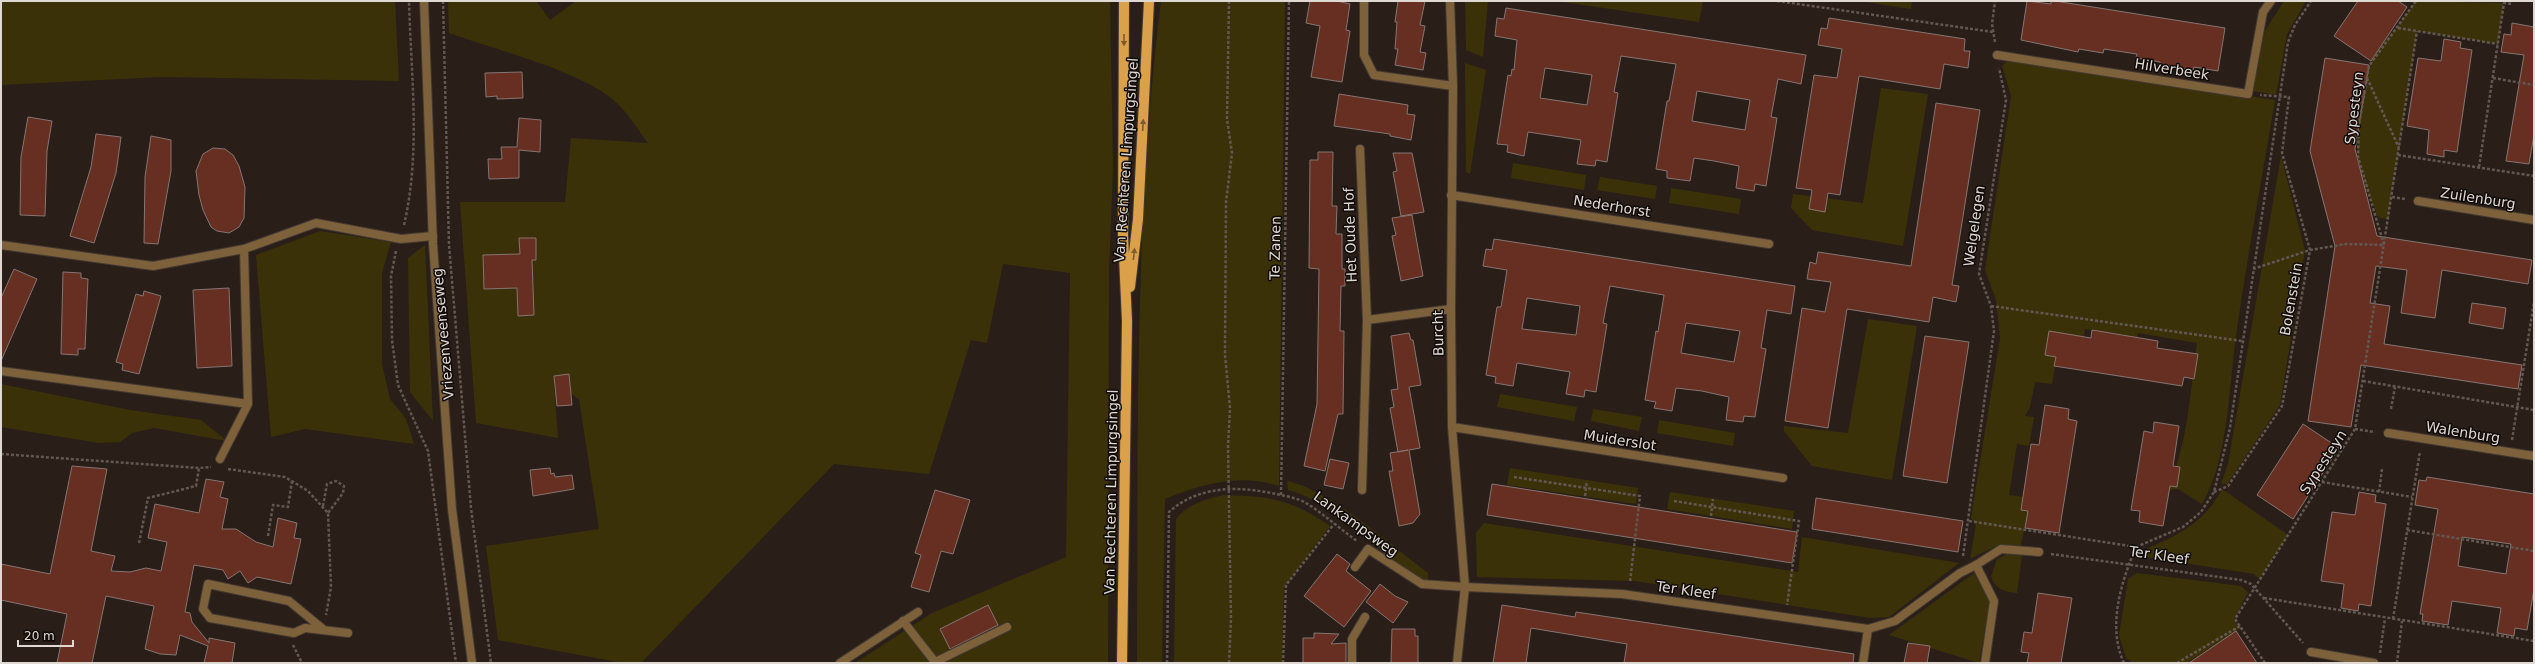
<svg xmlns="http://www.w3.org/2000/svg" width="2535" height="664" font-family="'DejaVu Sans',sans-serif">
<rect width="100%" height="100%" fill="#2a1f18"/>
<path fill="#3b3109" d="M1 1H395L399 81 161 77 1 85Z
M448 1H536L550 20 576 1H1110L1113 168 1109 272 1108 663H855L932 613 1066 557 1070 273 1003 264 987 343 971 340 929 474 834 464 641 663H623L498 640 486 546 599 529 579 399 554 383 558 438 476 423 460 202H565L571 138 648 143C636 127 627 111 611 98 576 70 494 49 449 33Z
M1161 1H1285L1279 486C1240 473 1201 484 1165 499L1162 663H1137C1138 443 1134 220 1161 1Z
M1465 1H1488L1483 57 1466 50Z
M1556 1H1703L1699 22Z
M1859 1H1912L1911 9Z
M2284 1H2306L2287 34 2276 95 2253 91 2265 31Z
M2415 1 2504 3 2498 44 2417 31 2388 219 2380 218 2377 215C2371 197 2360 176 2358 157 2356 138 2362 82 2369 66 2379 43 2403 24 2415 1Z
M2010 59 2275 100C2262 179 2247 257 2236 336 2229 386 2228 461 2202 504L2178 489 2167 490C2188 445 2190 393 2197 343L2138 333 2135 347 2117 334 2085 329 2083 339 2061 334 2052 384 2035 382 2030 407 2025 416 2034 417 2029 446 2017 444 2009 495 2031 498 2020 548 1996 546 1970 559 1976 525 1971 518 2000 338 1996 300 1985 270 2011 96 2002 66Z
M1465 63 1486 70 1470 174 1466 172Z
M1881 88 1928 94 1903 246 1812 230 1791 208 1793 194 1863 203Z
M2281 156 2305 251 2280 405 2227 484H2221L2228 464Z
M1513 163 1586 175 1584 190 1511 178Z
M1600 177 1657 186 1655 199 1597 190Z
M1671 188 1741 199 1739 214 1669 203Z
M320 231 391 242 382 273V364L390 399 406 419 414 444 305 429 271 437 256 255Z
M425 245 433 421 410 392 408 258Z
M1868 319 1917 326 1892 480 1812 466 1784 431V426L1848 433Z
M1 384 130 410 201 420 227 441 154 428 132 433 120 442 99 443 1 427Z
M1500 394 1577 407 1574 421 1497 407Z
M1593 409 1642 417 1639 431 1591 421Z
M1659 420 1735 433 1733 446 1657 433Z
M1510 468 1638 488 1636 504 1507 485Z
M1287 481C1326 488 1395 548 1428 573V581C1408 578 1390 558 1375 545 1353 527 1316 496 1288 490Z
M2222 489 2288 535 2259 579 2254 574 2140 556C2149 547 2155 545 2166 540 2190 529 2210 513 2222 489Z
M1670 492 1794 511 1792 529 1667 509Z
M1223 495C1269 496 1291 499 1330 526L1284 587 1282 663H1174L1176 519C1188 504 1204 500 1223 495Z
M1484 523 1798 572 1802 537 1959 563 1889 617 1870 618 1635 581 1477 577 1476 533Z
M2007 554 2022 555 2017 593C2003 591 1997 590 1991 577L1997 559Z
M1974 573 1990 601 1979 663 1889 635Z
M2137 573 2241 586 2248 592 2234 620 2240 629 2187 663H2133L2126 658 2119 635 2128 579Z"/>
<path fill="#672f22" stroke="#857571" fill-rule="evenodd" d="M1310 1H1337L1350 4 1346 30 1350 31 1342 82 1311 77 1320 26 1306 23Z
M1398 1H1425L1420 25 1425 26 1420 52 1426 53 1423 70 1395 65 1398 49H1395L1397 22H1395Z
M2027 1 2051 4V1H2055L2225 28 2218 71 2194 67 2193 70 2160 65V62L2136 58 2137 54 2104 49 2103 53 2079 49 2078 52 2021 40Z
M2358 1H2398L2407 7 2371 61 2334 36Z
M1506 8 1806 55 1801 84 1778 79 1771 117 1777 118 1766 186 1755 184 1754 191 1736 188 1739 166 1714 161 1694 158 1690 181 1667 178V171L1656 169 1667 101H1669L1676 64 1621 56 1614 92 1618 93 1607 162 1596 160 1595 166 1577 164 1581 140 1528 132 1524 156 1507 152 1508 145 1497 144 1508 75 1511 76 1512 69 1514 70 1517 40 1495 36 1497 18 1504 19ZM1545 68 1592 75 1587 105 1540 98ZM1697 91 1750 100 1745 130 1692 121Z
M1829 18 1965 39 1964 51H1970L1968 68 1944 64 1940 89 1859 76 1840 195 1828 193 1825 212 1809 209 1812 190 1796 188 1814 75 1837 78 1842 49 1818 45 1821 28 1827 29Z
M2512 23 2534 27V135L2529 164 2506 161 2524 55 2501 52 2504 34 2511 35Z
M2444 39 2461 42 2460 48 2472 50 2457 152 2444 150V157L2427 154 2429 130 2407 126 2418 58 2441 61Z
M2325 58 2369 65 2355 149 2377 236 2532 260 2528 284 2442 270 2435 318 2401 313 2407 270 2376 266 2370 303 2390 306 2384 344 2522 365 2518 389 2361 365 2351 427 2308 421 2335 246 2310 151Z
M522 72 523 98 497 99V96L486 97 485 73Z
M1339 94 1408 105 1407 114 1415 115 1411 140 1390 136V134L1334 126Z
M1936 103 1980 110 1952 285 1959 286 1956 302 1933 297 1929 322 1847 309 1828 428 1785 421 1802 308 1825 312 1831 282 1807 279 1810 262 1816 264 1818 252 1911 266Z
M28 117 52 121 47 151 45 216 20 215 21 157Z
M519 118 541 120 540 152 519 150V178L489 179 488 159H502L501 147H517Z
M96 134 121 137 116 173 94 243 70 236 91 167Z
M151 136 171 140V171L158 244 144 243 145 177Z
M213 148 225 149 233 155 239 166 245 187 244 218 239 227 229 233 217 231 211 227 203 210 199 195 196 171 203 154Z
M1318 152H1333L1332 206H1337L1336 234H1342V269H1345V286H1341L1340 331H1344L1343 414H1338L1325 471 1304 466 1317 404 1319 269 1309 268 1310 160H1318Z
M1393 153H1412L1424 212 1401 216 1393 172 1397 171Z
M1412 215 1423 276 1401 281 1392 236 1396 235 1392 218Z
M519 238H536V260H532L534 315 518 316 517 288 484 289 483 255 520 254Z
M1494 239 1795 286 1791 314 1767 310 1761 348 1766 349 1755 417 1744 416 1743 422 1726 420 1729 397 1702 391 1676 388 1672 411 1654 408 1656 402 1645 400 1656 331 1658 332 1664 295 1610 286 1603 323 1607 324 1596 392 1585 390 1584 397 1566 394 1570 372 1517 363 1513 386 1495 383 1496 377 1486 375 1497 307H1501L1507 270 1483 266 1486 249 1492 250ZM1527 298 1580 306 1576 335 1522 329ZM1686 323 1740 331 1734 362 1681 353Z
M14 269 37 279 1 361V298Z
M63 272 81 273V278L88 279 85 349H78V355L61 354Z
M229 288 232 366 197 368 193 290Z
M144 291 161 296 139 374 122 370 123 364 116 362 136 294 143 296Z
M2472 303 2506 308 2503 329 2469 323Z
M2092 330 2158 341 2157 348 2198 354 2194 379 2184 377 2182 386 2132 378 2054 366 2056 357 2045 355 2049 331 2091 338Z
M1409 333 1411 340H1413L1421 385 1409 387 1420 448 1409 450 1420 514 1413 523 1399 526 1389 471H1393L1390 453 1408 450 1398 452 1390 408 1394 407 1391 390 1398 389 1391 336Z
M1925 336 1969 342 1947 483 1903 476Z
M569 374 572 405 557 406 554 376Z
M2045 405 2069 409 2068 419 2077 421 2059 533 2025 528 2028 511 2021 510 2031 444 2039 445Z
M2154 422 2179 426 2173 466 2180 467 2177 487 2170 486 2163 526 2139 522 2140 511 2131 510 2144 431 2153 433Z
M2303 424 2339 448 2293 519 2257 495Z
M1330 459 1349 463 1343 489 1324 485Z
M72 466 107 469 91 551 115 556 111 571 130 572 146 568 161 571 167 542 148 538 155 504 199 513 206 479 224 482 220 497 228 499 222 529H236L256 542 273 547 278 518 297 523 294 538 301 539 291 584 257 577 248 583 240 571 228 579 223 570 194 565 185 612 190 613 192 622 209 643V638L235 643 232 663H204L208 646 180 635 176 655 160 654 145 649 154 606 106 596 92 663H57L67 614 1 600V564L50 574Z
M550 468 551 474 554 473 555 477 572 475 574 489 533 496 530 470Z
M2427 477 2534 494V589L2527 630 2515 628 2514 636 2497 633 2501 608 2452 601 2448 625 2422 621 2423 614H2420L2438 509 2415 505 2419 480 2426 481ZM2462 537 2511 544 2506 574 2458 566Z
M1492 484 1797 532 1792 563 1487 515Z
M935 490 970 500 953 554 941 551 929 592 911 587 921 555 915 553Z
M2359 492 2376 495 2375 502 2386 504 2371 606 2359 604 2358 611 2341 608 2344 584 2321 581 2332 512 2355 515Z
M1816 498 1963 521 1958 552 1812 529Z
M1337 554 1350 564 1346 571 1371 591 1344 627 1304 596Z
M1380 584 1395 596 1408 602 1393 623 1366 602Z
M2038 593 2072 598 2061 663H2027L2029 653 2021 652 2024 632 2032 633Z
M988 605 998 625 950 649 940 629Z
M1502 605 1575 617 1576 612 1854 654 1853 663H1624L1627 644 1531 628 1526 663H1493Z
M1392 629H1415V636H1418V663H1391Z
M2236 631 2257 663H2189Z
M1314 633 1339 634 1331 644 1346 643V663H1303V638H1314Z
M1908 643 1930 646 1927 663H1904Z"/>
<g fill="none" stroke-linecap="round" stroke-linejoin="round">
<defs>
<path id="lane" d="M1997 55 2248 94 2263 12 2271 1
M1 245 153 266 244 249 316 223 401 239 433 236
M1 371 248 404 244 249
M220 459 248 404
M1355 567 1368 549 1422 584 1465 587
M903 621 935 662 1007 627
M323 629 289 601 208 584 203 609 210 618 294 633 305 628 348 633
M1868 629 1895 621 1960 573 1976 565 1994 601 1985 663"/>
<path id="street" d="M424 1 433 244 452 509 472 663
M1364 1V55L1374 75 1453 86
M1450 1 1453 86 1451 309 1452 427 1465 587 1457 663
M1360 149 1367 320 1362 490
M1451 195 1769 244
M2418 201 2534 220
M1367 320 1451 309
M1452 427 1783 478
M2388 433 2534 456
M1976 565 2001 549 2039 552
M1465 587 1622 594 1868 629 1863 663
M2311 652 2374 663
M840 663 918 612
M1352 663V639L1365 617"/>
<path id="primary" d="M1130 287 1138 219 1149 1
M1122 663 1127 321 1123 235 1124 1"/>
</defs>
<use href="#lane" stroke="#433932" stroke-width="10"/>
<use href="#street" stroke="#433932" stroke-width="10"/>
<use href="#primary" stroke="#433932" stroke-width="12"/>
<path stroke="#625851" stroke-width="2.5" stroke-dasharray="3 2" stroke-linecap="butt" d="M443 1 449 245 471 508 491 663
M1229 1 1227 119 1232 153 1226 202 1225 355 1230 408 1228 446 1231 618 1229 663
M1777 1 1993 32
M2398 28 2498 44
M1995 42 1992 24 1995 1
M2367 78 2399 148
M2493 78 2534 85
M2398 155 2534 176
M2479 167 2504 3 2513 4
M2392 197 2405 199
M404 225C421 152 411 76 409 1
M396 251 391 276 392 340 398 385 428 451 456 663
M2253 269 2310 250 2346 244 2384 245 2358 157 2359 125 2369 66 2416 1
M1991 306 2242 341
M2363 381 2534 410
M2391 409 2395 387
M2355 429 2375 432
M2512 440 2534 302
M1 454 199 468 211 467
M228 469 285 477 308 491 328 513 331 587 326 615
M1514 477 1640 496 1630 582
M2322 482 2412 497
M2214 492 2228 486 2282 406 2310 250 2282 153 2289 97 2260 95
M2379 492 2382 469
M1281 495 1289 1
M1585 496 1587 481
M1674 501 1799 521 1787 605
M323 506 327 484 336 481 344 486 343 493 328 513
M1711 516 1713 499
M1969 521 2136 547
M2407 530 2534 551
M268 536 273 505 288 507 292 481
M139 543 148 498 196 486 199 468
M2051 554 2241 580 2251 584 2303 643
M1963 556 1994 331 1991 306 1979 274 2006 100 1999 68
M2264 598 2534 641
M2393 619 2420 451
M293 645 302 663
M2380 653 2385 618
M1167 663 1169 512C1199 485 1239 486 1276 494 1285 496 1298 498 1306 503 1324 514 1340 529 1357 541
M1283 663 1286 585 1334 524
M2124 663C2107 627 2121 582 2136 547L2183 527 2201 512 2214 492 2230 428 2288 42 2295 25 2311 1
M2177 663 2240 626
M2265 663 2235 619 2355 429 2417 31
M2397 663 2402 621"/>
<use href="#lane" stroke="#7d613b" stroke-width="8"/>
<use href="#street" stroke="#7d613b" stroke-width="8"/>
<use href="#primary" stroke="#daa04a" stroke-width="10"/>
</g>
<defs><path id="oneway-solid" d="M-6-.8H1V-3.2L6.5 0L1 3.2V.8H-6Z"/></defs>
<g fill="#7f5c2c">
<use href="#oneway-solid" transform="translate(1124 40) rotate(90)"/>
<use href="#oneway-solid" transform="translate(1143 125) rotate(-87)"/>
<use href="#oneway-solid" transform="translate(1134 254) rotate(-84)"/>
</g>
<g text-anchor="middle" stroke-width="3" stroke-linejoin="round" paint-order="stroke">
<g font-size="14" fill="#e0d8d3" stroke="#0f0a07">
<text transform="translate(2172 69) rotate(9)" y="5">Hilverbeek</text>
<text transform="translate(2354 108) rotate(-83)" y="5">Sypesteyn</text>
<text transform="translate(1126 160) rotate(-86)" y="5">Van Rechteren Limpurgsingel</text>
<text transform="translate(2478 198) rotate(9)" y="5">Zuilenburg</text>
<text transform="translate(1612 206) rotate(9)" y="5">Nederhorst</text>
<text transform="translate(1974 226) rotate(-82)" y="5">Welgelegen</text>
<text transform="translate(1350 235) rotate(-92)" y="5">Het Oude Hof</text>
<text transform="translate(1275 248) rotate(-89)" y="5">Te Zanen</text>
<text transform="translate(2291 299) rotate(-80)" y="5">Bolenstein</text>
<text transform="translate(1438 333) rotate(-91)" y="5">Burcht</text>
<text transform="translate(443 334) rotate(-95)" y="5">Vriezenveenseweg</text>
<text transform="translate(2463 432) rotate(9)" y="5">Walenburg</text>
<text transform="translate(1620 440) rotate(9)" y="5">Muiderslot</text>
<text transform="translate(2323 462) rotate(-57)" y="5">Sypesteyn</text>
<text transform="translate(1111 492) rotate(-89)" y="5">Van Rechteren Limpurgsingel</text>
<text transform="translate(1356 524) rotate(36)" y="5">Lankampsweg</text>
<text transform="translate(2159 555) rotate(8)" y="5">Ter Kleef</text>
<text transform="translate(1686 590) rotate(8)" y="5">Ter Kleef</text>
</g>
</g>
<rect width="2535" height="664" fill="none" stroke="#e0d8d3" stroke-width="4"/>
<path d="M18 640v6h55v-6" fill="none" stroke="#e0d8d3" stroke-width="2"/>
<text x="24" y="640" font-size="12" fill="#e0d8d3" stroke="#0f0a07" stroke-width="3" paint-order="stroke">20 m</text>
</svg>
